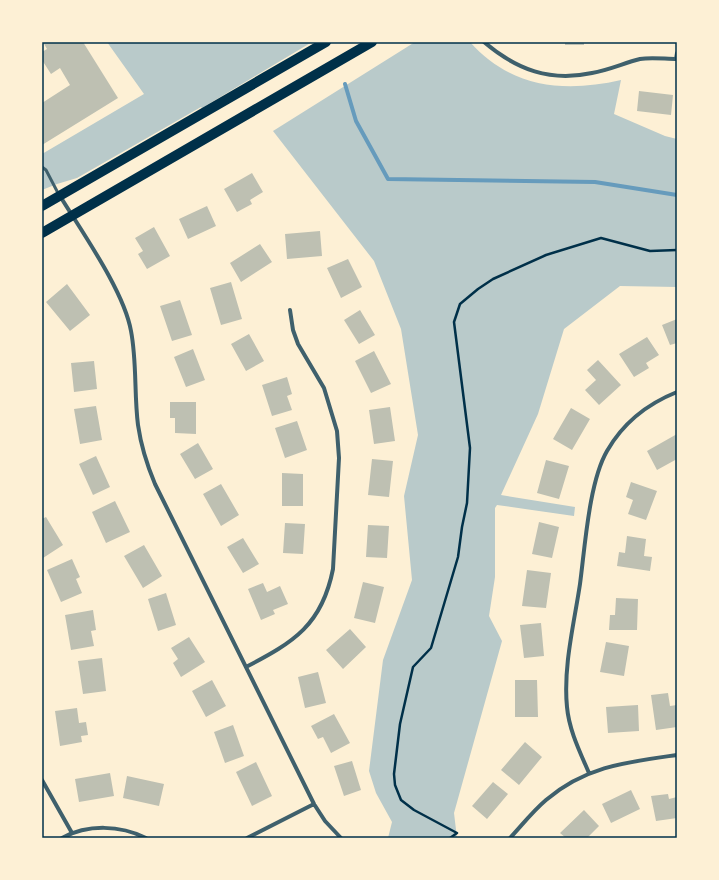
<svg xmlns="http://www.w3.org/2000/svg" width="719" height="880" font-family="Manrope,sans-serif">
<rect width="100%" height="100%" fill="#fdf0d5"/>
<path fill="#b9caca" d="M107 42H312L202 108 201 107 77 178 57 184 42 190V154L144 94Z
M415 42H470C511 88 564 93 621 80L614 114 665 136 677 139V287L620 286 564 329 538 414 501 495 575 507 574 516 497 505 495 508V577L489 616 502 641 454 813 457 838H388L392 822 376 793 369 771 383 660 412 580 404 496 418 435 401 329 374 261 273 131Z"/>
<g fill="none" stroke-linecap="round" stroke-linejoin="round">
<path stroke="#669bbc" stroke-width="4" d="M345 84 356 121 388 179 595 182 677 195"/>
</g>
<path fill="#bec0b2" d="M43 42H83L118 98 42 145V103L70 85 60 68 51 74 42 60V52L47 49Z
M565 42H584V45H565Z
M639 91 673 95 671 115 637 111Z
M252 173 263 192 250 200 252 204 237 212 224 189Z
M207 206 216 226 188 239 179 219Z
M154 227 170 256 147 269 138 254 143 251 135 238Z
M320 231 322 256 287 259 285 234Z
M260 244 272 262 241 282 230 263Z
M348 259 362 287 341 298 327 268Z
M231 282 242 319 221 325 210 288Z
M67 284 90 315 70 331 46 302Z
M180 300 192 335 172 341 160 306Z
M360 310 375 335 359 344 344 320Z
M677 319V343L670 345 662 325Z
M249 334 264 361 246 371 231 344Z
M647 337 659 355 646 363 649 368 634 377 619 354Z
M193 349 205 380 186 387 174 357Z
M374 351 391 384 371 393 355 361Z
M598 360 621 385 599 405 585 390 596 380 587 370Z
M94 361 97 389 74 392 71 363Z
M287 377 292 394 287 396 292 410 272 416 262 385Z
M170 402H196V434L175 433V418H170Z
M96 406 102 440 80 444 74 409Z
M390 407 395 441 374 444 369 410Z
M571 408 590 419 572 450 553 439Z
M297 421 307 450 285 458 275 428Z
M677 434V459L657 470 647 451Z
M198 443 213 469 195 479 180 454Z
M96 456 110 487 93 495 79 464Z
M372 459 393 461 389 497 368 495Z
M546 460 569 466 559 499 537 493Z
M282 473 303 474V506H282Z
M631 482 657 491 646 520 628 514 633 500 626 497Z
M221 484 239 515 221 526 203 494Z
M115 501 130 532 106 543 92 512Z
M46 517 63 545 43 558 42 519Z
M539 522 559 527 552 558 532 554Z
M285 523 305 524 303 554 283 553Z
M368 525 389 526 387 558 366 557Z
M627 536 646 539 644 556 652 557 650 571 617 566 619 552 625 553Z
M243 538 259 564 243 573 227 547Z
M144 545 162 576 143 588 124 556Z
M72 559 80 577 76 579 82 593 61 602 47 570Z
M527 570 551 573 546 608 522 606Z
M363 582 384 587 375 623 354 618Z
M263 583 267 592 280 586 288 604 273 610 275 614 261 620 248 589Z
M166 593 176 625 158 631 148 599Z
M616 598 638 599 637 630H609L610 615H615Z
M93 610 96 630 91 631 94 646 71 650 65 615Z
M541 623 544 656 524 658 520 625Z
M350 629 366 647 343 669 326 650Z
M189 637 205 662 181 677 173 663 178 659 171 648Z
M606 642 629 646 624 676 600 672Z
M102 658 106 691 83 694 78 661Z
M318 672 326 703 305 708 298 677Z
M212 680 226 706 206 717 192 691Z
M515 680H537L538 717H515Z
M668 693 670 706 677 705V727L656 730 651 695Z
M638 705 639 731 608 733 606 707Z
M77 708 79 723 86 722 88 735 81 736 82 742 60 746 55 711Z
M334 714 350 743 331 753 323 737 318 739 311 726Z
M233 725 244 756 225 763 214 732Z
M525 742 542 757 519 785 501 770Z
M352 761 361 790 344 796 334 766Z
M256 762 272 796 252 806 236 772Z
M110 773 114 796 79 802 75 779Z
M127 776 164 784 159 806 123 798Z
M493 782 508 794 487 819 472 806Z
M631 790 640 809 611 823 602 804Z
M668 794 669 799 677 797V818L656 821 651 796Z
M584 810 599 826 587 838H566L560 833Z"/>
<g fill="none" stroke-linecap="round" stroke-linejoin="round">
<path stroke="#003049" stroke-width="2.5" d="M450 838 457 833 414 810 401 800 395 785 394 774 400 724 413 667 431 648 458 557 462 527 467 503 470 448 454 322 460 304 478 289 493 279 546 255 601 238 650 251 677 250"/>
<path stroke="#3f606c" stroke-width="3" d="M42 167 46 170 59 195"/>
<path stroke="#3f606c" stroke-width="4" d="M484 42C517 70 550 82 592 73 609 70 624 63 640 59 651 57 665 59 677 59
M676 59 677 53
M60 196C82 232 124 291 131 331 137 362 134 394 138 425 141 446 147 465 155 484L314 804 325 821 341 838
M246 667C294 642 322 625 333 569L339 458 337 431 324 388 298 344 293 330 290 310
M589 773C580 752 569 730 567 707 563 667 574 624 580 584 585 547 589 482 607 451 623 423 647 404 677 392
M42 780 72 833
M62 838C88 824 120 825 146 838
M247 838 314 804
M510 838C522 825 533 811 546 800 586 766 627 762 677 755"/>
<path stroke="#003049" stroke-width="10" d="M42 206 326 42
M42 233 372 42"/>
</g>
<rect width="719" height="880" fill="none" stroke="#fdf0d5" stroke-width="86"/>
<rect x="43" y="43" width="633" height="794" fill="none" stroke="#003049" stroke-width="1.5"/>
</svg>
